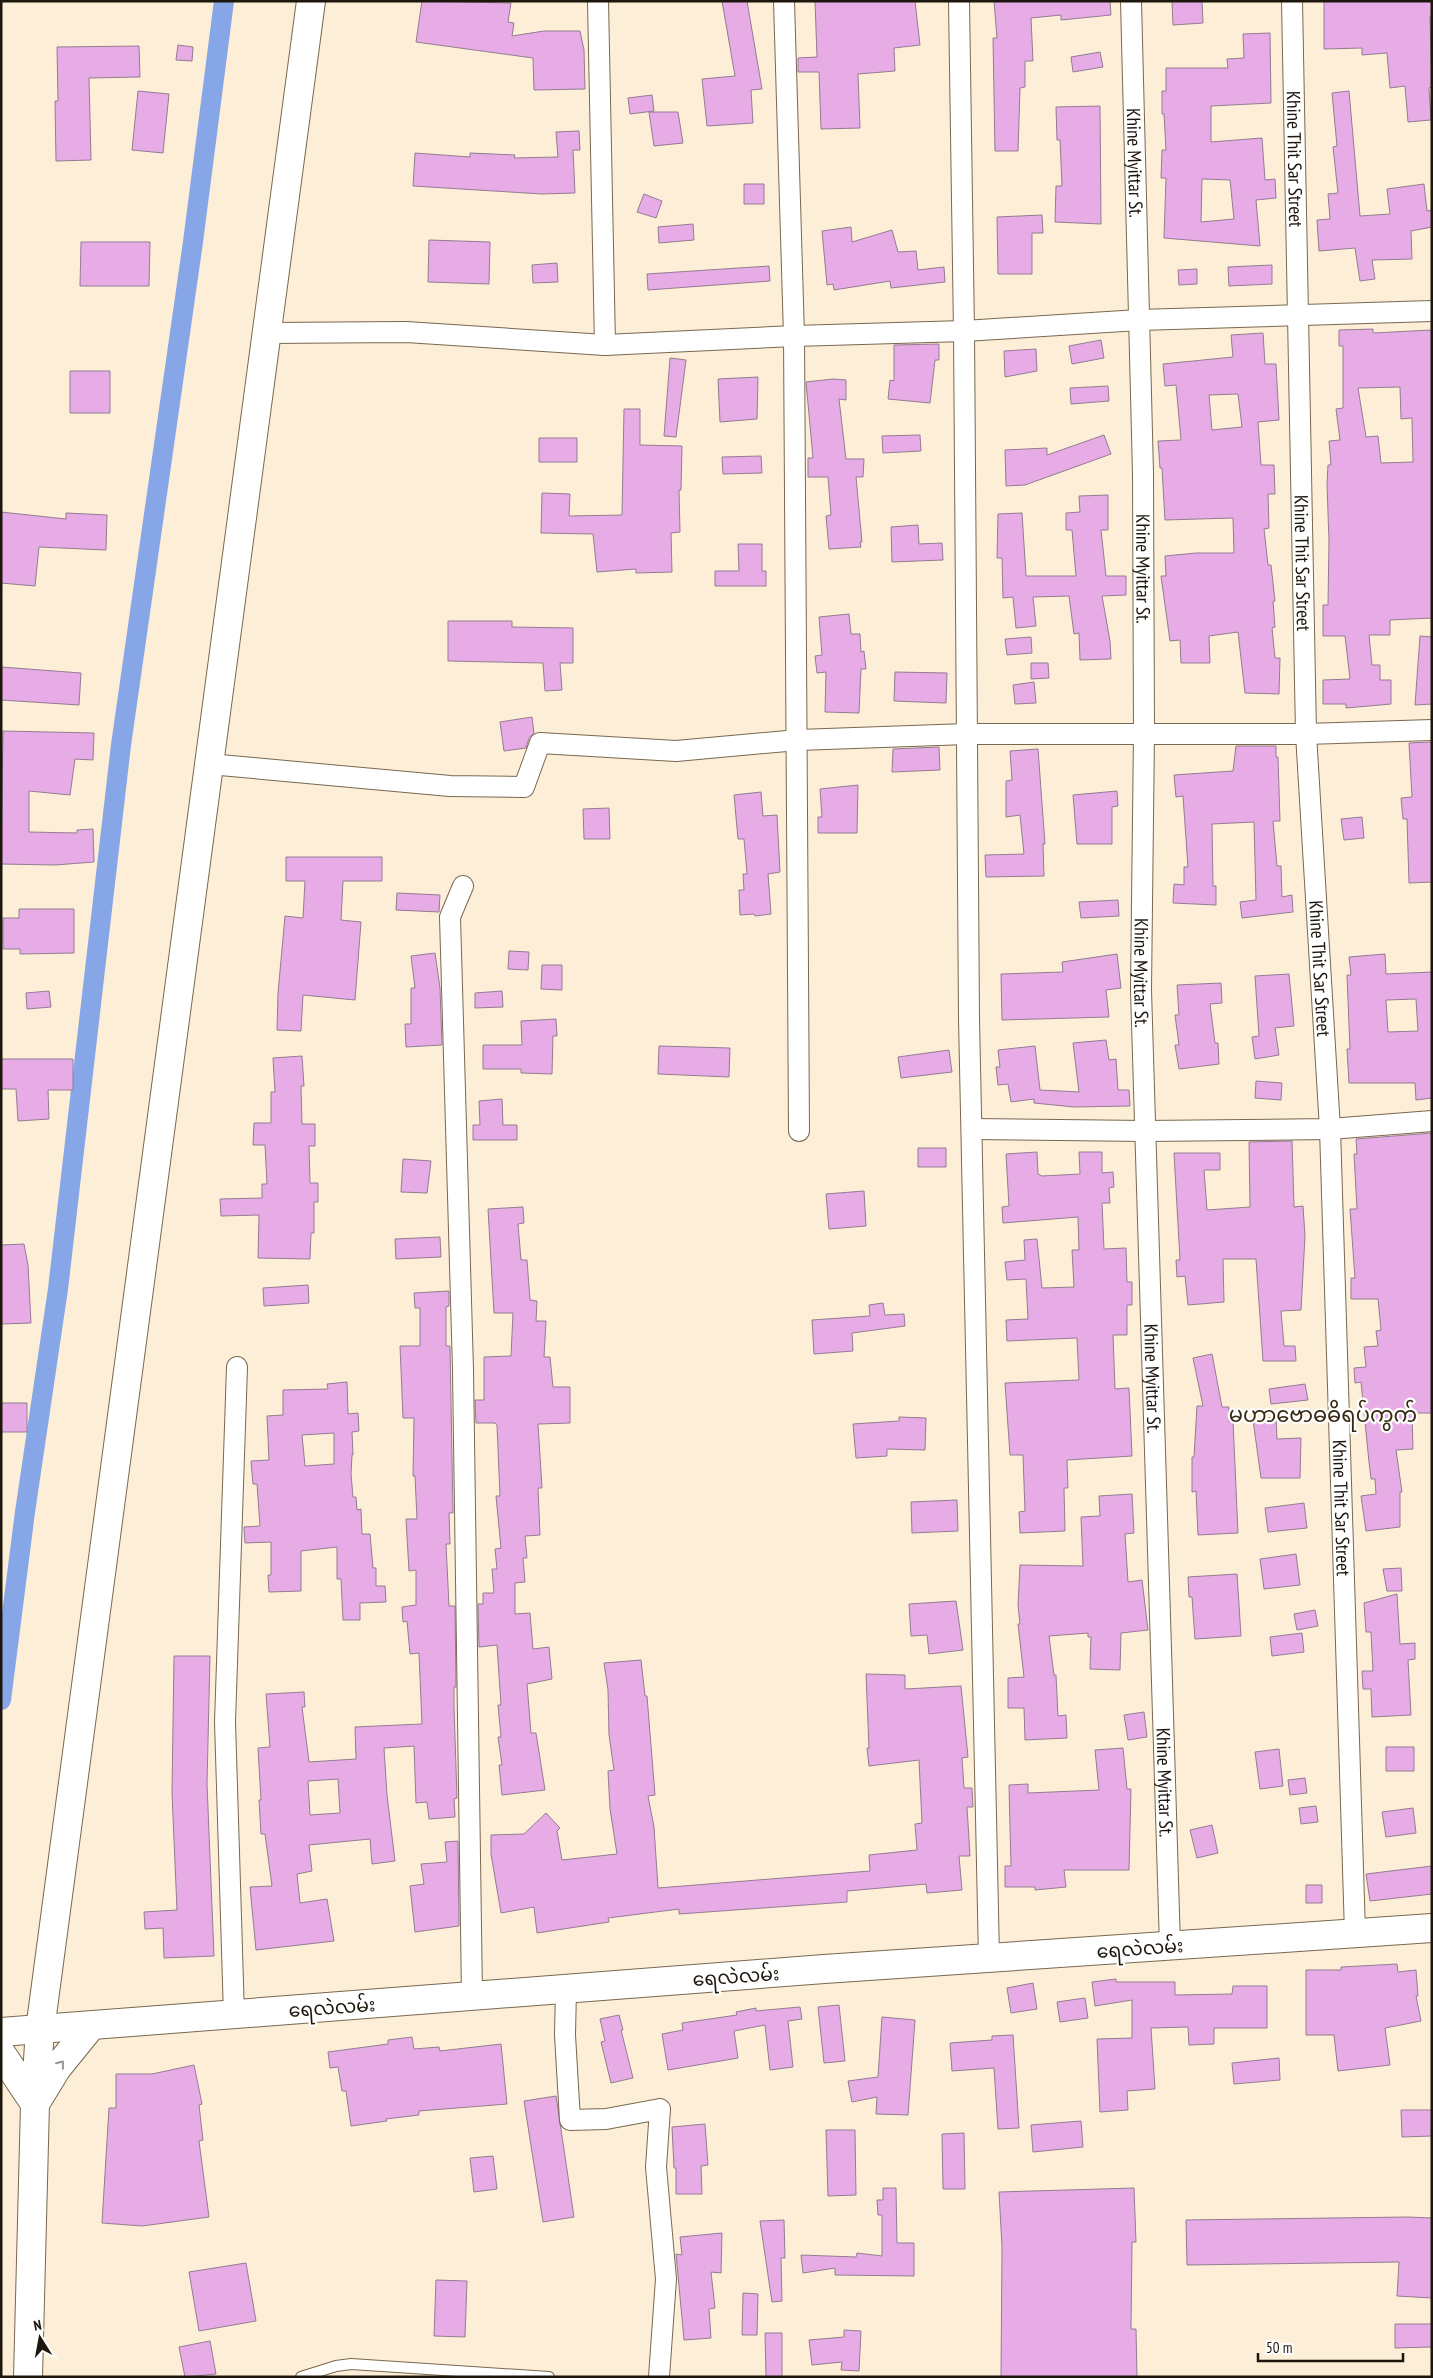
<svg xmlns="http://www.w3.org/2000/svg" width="1433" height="2378" font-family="'PT Sans Narrow','Noto Sans Myanmar',sans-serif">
<rect width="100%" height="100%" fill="#fdeed8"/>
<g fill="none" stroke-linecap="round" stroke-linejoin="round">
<path stroke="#86a6e7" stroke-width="20" d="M1 1700 25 1512 58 1289 121 745 193 242 224 1"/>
</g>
<path fill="#e7ace5" stroke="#937c92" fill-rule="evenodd" d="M422 1 511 3 508 22 514 23 512 36 544 31H580L584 50 585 89 534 90 533 58 416 42Z
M722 1H747L762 89 751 90 753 123 707 126 702 79 735 76Z
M815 1H915L920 45 894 48 895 71 858 74 860 128 821 129 819 72H798V58L817 57Z
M994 1H1110L1111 15 1061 20V15L1031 18 1033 61H1025V87L1020 88 1018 151H995L993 38H997Z
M1172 1H1202L1203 23 1173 25Z
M1324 1H1432V16H1430L1432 87 1429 88 1431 120 1408 122 1405 86 1390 88 1387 53 1362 55V48L1324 49Z
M1270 33 1271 103 1211 106V142L1262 138 1265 180 1275 179 1276 198 1256 200 1260 246 1164 238 1166 178H1161L1162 150H1166L1164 114H1162V91H1166V68H1228L1227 59 1244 58 1243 34ZM1202 179 1230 180 1234 219 1201 222Z
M178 45 193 47 192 61 176 60Z
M139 46 140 77 89 78 91 160 56 161 55 101H58L57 47Z
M1100 52 1103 67 1073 72 1071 57Z
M138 91 169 94 163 153 132 150Z
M1349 91 1360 216 1390 214 1387 189 1424 184 1427 211 1432 210V227L1411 231 1412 259 1372 260 1375 279 1360 281 1355 248 1319 251 1317 220 1330 219 1328 194 1338 193 1333 147 1337 146 1332 93Z
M652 95 654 111 630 114 628 98Z
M1100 106 1101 224 1055 222 1056 186H1062L1060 140H1057L1056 107Z
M649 112H678L683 143 654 146Z
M579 131 580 150H573L575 193 542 194 413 186 415 153 470 157V153L515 155 514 158 558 157 556 132Z
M744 184H764V204H744Z
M644 194 662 201 656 218 637 212Z
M1042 215 1043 233H1032V274H998L997 217Z
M693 224 694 240 659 243 658 227Z
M851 227 852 242 892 230 898 252 916 251 918 270 944 267 945 282 891 288 890 281 834 290 833 284 827 285 822 231Z
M429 240 490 242 489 284 428 282Z
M81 242H150L149 286H80Z
M557 263 558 282 533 283 532 265Z
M1272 265V284L1229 286 1228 267Z
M769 266 770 281 648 290 647 274Z
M1197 269V284L1179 285 1178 270Z
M1373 329V333L1432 330V618L1390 620V635H1369L1372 665H1380V680H1391V704L1346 708V704H1323V680L1350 679 1345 636H1323V605H1328L1329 541 1327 484 1328 465H1331L1329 441 1340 440 1336 409 1343 408V346H1339V330ZM1400 387 1401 419 1412 418 1413 462 1381 463 1378 436 1366 437 1358 388Z
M1263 333 1265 364H1276L1279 420 1258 422 1261 465H1274L1275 494H1268L1269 528 1264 529 1268 565H1271L1275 601H1273L1275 627 1272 628 1275 658H1280L1279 694 1245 693 1238 632 1209 636 1210 663H1181L1180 640 1170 641 1161 576H1166L1165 556 1196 553H1234L1233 518 1165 520 1162 468H1160L1158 441 1181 440 1176 385 1165 386 1163 364 1233 357 1231 335ZM1238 394 1242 427 1212 430 1209 395Z
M1101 340 1104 358 1072 364 1069 346Z
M939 344V360H935L930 403 888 399 890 380 894 381V345Z
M1036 349 1037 371 1005 377 1004 351Z
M670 358 686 360 676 437 664 436Z
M70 371H110V413H70Z
M758 377 757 419 720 422 718 379Z
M833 379 846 380V400L839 399 846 459H864L863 477H856L862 542H860L861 547 829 549 826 516 831 515 828 477H808V458H813L806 382Z
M1108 386 1109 401 1071 404 1070 388Z
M624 409H640V445L682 446 681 490H679L680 532 671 533 672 572 636 573V569L597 572 593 534 541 533 542 493 570 494 569 516 622 515Z
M920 435 921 451 883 453 882 436Z
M1104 435 1111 454 1025 485 1006 486 1005 450 1047 448V455Z
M539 438H577V462H539Z
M761 456 762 473 723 474 722 457Z
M1108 495V530H1101L1106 576H1126V595L1102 596 1110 641 1111 659 1080 660 1079 633 1074 634 1069 596 1033 597 1036 626 1016 628 1013 597 1003 598 1002 558H997L998 514 1022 513 1026 576H1076L1072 530H1066V513L1080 512 1079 496Z
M1 512 66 519V513L107 515 106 550 39 547 35 586 1 583Z
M918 525 919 544 942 543 943 560 892 562 891 527Z
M738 544H762V571H766V586H715V571H739Z
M849 614 851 634H860L861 652 864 651 866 669H861L859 713 825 712 826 672 817 673 815 656 822 655 819 617Z
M448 621H512V627L573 628V663H560L562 690 545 691 543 663 448 661Z
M1420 636 1432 637V704L1415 705Z
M1031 637 1032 653 1007 655 1005 639Z
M1031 663H1048L1049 678 1031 679Z
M1 667 81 673 79 705 1 700Z
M895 672 947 673 946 703 894 701Z
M1034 682 1036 703 1015 704 1013 685Z
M532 717 534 733 529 738 526 748 504 751 500 722Z
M3 731 94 733 93 760 75 759 70 795 29 791V832L77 833V830L93 829 94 862 55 865 1 864Z
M1432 742V882L1409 883 1407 819H1403L1401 798 1412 797 1409 743Z
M1236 746H1276V757H1278L1280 821H1273L1277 866H1281L1282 897 1292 895 1293 912 1242 918 1240 902 1256 900 1254 822 1212 824 1213 886H1216V905L1173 903 1174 884 1184 885V867H1188L1183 796 1176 797 1174 775 1233 771Z
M939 747 940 770 892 772 893 749Z
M1038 749 1045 844H1043L1044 876 986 877 985 855 1024 854 1020 815 1006 817V781L1012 780 1010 751Z
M858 785 857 833H818V817H822L820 789Z
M1117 791 1118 806 1112 807V844H1077L1073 795Z
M761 792 763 816 777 815 780 872 768 874 771 914 755 916 754 914 740 915 739 890H744L743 874H747L744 839H738L734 795Z
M609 808 610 839H584L583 809Z
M1362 817 1364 838 1344 840 1341 819Z
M286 857H382V881H343L341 920 361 922 355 1000 303 995 301 1031 277 1030 278 993 285 916 303 918 305 881H286Z
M397 893 440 895 439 912 396 910Z
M1118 900 1119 916 1081 918 1079 902Z
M19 909H74V953L20 954V949H3V918H19Z
M509 951 529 952 528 970 508 969Z
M435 953 440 988 442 1045 406 1047 405 1024H411V988H415L411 956Z
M1117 954 1121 988 1106 990 1109 1017 1002 1020 1001 974 1063 972 1062 962Z
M1385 954 1386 974 1432 972V1098L1416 1100 1415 1083H1349L1347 1049H1350L1347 975H1351L1349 957ZM1416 999 1418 1031 1388 1032 1386 1000Z
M542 965H562V990L541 989Z
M1289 974 1294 1026 1275 1028 1279 1055 1255 1059 1252 1037 1259 1036 1255 976Z
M1221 983 1222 1003 1210 1004 1215 1043H1218L1219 1064 1179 1069 1175 1045H1179L1175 1015H1179L1177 985Z
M49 991 51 1007 27 1009 26 993Z
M502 991 503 1007 475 1008V993Z
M556 1019 557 1036H553L552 1074 521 1073V1069H483V1045H522L521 1021Z
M1106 1040 1109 1060 1116 1059 1118 1090H1129L1130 1106 1074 1107 1034 1103V1099L1011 1102 1008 1084 998 1085 996 1067H1000L998 1050 1035 1046 1040 1090 1079 1092 1073 1043Z
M659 1046 730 1048 729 1077 658 1074Z
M949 1050 952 1072 901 1078 898 1057Z
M302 1056 304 1086H301L302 1124H315V1146H309L310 1183H318V1202H314V1233H311L310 1259 258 1258 259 1215 221 1216 220 1199 262 1198V1184H267L265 1145H253L254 1123H271V1092H275L273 1058Z
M1 1059H73V1090H48L49 1119 18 1121 16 1089H1Z
M1256 1081 1282 1083 1281 1100 1255 1098Z
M502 1099 503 1125H517V1140H473V1125H480L479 1101Z
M1432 1133V1413H1412L1413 1449 1396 1450 1402 1492H1400V1527L1366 1531 1361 1496 1376 1494 1375 1479H1371L1369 1462 1361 1382 1355 1383 1354 1368 1366 1367 1364 1347 1378 1346 1376 1331 1381 1330 1378 1299H1351V1278H1355L1350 1209H1357L1354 1154H1357L1356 1139Z
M1292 1141 1294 1207 1303 1206 1305 1236 1301 1310 1281 1311 1284 1346H1295L1296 1361H1263L1256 1259H1223L1224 1302 1188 1305 1185 1276 1177 1277 1176 1260H1180L1174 1153H1220V1170H1204L1207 1210 1250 1207 1249 1142Z
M918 1148H946V1167H918Z
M1037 1152 1038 1174 1042 1176 1080 1174 1079 1152H1102V1173L1113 1172 1114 1187 1109 1188 1110 1203H1102L1104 1249 1126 1248 1127 1282H1132V1305H1127V1335H1113L1115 1389 1129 1388 1132 1456 1067 1460 1068 1488H1064L1065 1531 1020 1533 1019 1512 1025 1511 1023 1455H1010L1005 1383 1079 1380 1077 1338 1007 1341 1006 1320 1028 1319 1026 1279 1007 1280 1005 1262 1025 1260 1024 1240 1037 1239 1042 1288 1074 1287 1072 1250H1079L1078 1217 1003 1223 1002 1207 1009 1206 1006 1154Z
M403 1159 431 1161 427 1193 401 1192Z
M864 1191 866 1226 829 1229 826 1194Z
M523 1207 524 1223 518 1224 521 1260H527L530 1300 537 1301 536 1321H546L544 1357H550L553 1387H570V1423L538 1424 542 1488H538L540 1535 525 1536 527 1558H523L525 1582 515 1583V1614L530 1613 533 1649 549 1647 552 1679 527 1684 531 1733H536L545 1790 502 1795 499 1765H502L498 1737H501L498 1705H501L497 1645 479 1647 478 1604H483V1593H494L492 1569H497L495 1549 501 1548 496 1496H500L497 1425 495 1423H476L475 1400H484V1357L511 1356 513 1313H494L488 1209Z
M440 1237 441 1257 396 1259 395 1239Z
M24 1244 28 1265 31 1323 1 1324V1245Z
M308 1285 309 1303 264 1306 263 1288Z
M449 1291V1306L446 1307V1346H450L453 1513H449L450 1544H446L449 1606H455L456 1687H454V1707L457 1798 454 1799 455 1817 429 1819 427 1802 416 1803 414 1746 384 1748 387 1795 395 1861 372 1864 370 1839 309 1845 312 1871 297 1874 300 1903 327 1899 334 1941 256 1950 250 1887 272 1886 265 1834H261L259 1800H261L258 1748 270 1747 266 1694 304 1692 305 1707H302L309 1762 356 1759 355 1727 422 1724 419 1653 410 1654 407 1621 403 1622 402 1607 416 1605V1570L409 1571 406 1519H417L415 1476H413L414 1418H403L400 1346H420V1308H415L414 1293ZM338 1779 340 1813 310 1815 308 1781Z
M883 1303 885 1315 904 1314 905 1326 852 1333 853 1351 814 1354 812 1320 870 1316 869 1305Z
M1212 1354 1222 1407H1229V1422L1233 1421 1238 1533 1198 1535 1196 1491 1192 1492V1457H1194L1197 1406H1203L1193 1358Z
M347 1382 348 1414 358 1413 359 1431 352 1432 353 1455H352L351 1474 353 1497H356L357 1510 361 1509 362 1534H370L373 1568H376V1586H385L386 1602 360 1603V1620H343L341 1579H337V1547L301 1551V1591L269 1592 268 1575H271V1542L245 1543 244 1527 260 1526 257 1484H253L251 1461 269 1460 267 1416 283 1415V1390L328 1389 327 1384ZM334 1433V1464L305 1466 302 1435Z
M1305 1384 1308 1400 1271 1404 1269 1389Z
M1 1403H27V1432H1Z
M899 1417 926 1418 925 1450 887 1449V1456L856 1458 853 1424 899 1421Z
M1276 1417 1277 1439 1301 1438 1300 1478H1261L1253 1420Z
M1132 1494 1134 1533 1125 1534 1128 1582 1142 1580 1148 1630 1121 1633 1120 1670 1090 1669 1091 1637H1088V1633L1049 1636 1054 1675H1056L1058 1716 1066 1715 1067 1738 1025 1740 1024 1708H1008V1678L1024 1677 1018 1624H1020L1018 1605 1020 1565 1083 1566 1081 1517 1100 1516 1099 1496Z
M957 1500 958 1531 912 1533 911 1502Z
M1304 1503 1307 1528 1268 1532 1265 1508Z
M1296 1554 1300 1585 1264 1589 1260 1559Z
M1401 1568 1402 1591H1387L1383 1569Z
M1237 1574 1241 1636 1195 1639 1192 1597H1189L1188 1577Z
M1397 1594 1400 1644 1415 1643V1659L1408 1660 1411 1715 1372 1717 1371 1689H1363L1362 1671H1373L1371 1632H1366L1364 1603Z
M956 1601 963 1650 929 1654 927 1635 911 1636 909 1604Z
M1315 1610 1318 1626 1297 1630 1294 1614Z
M1302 1633 1304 1652 1272 1656 1270 1637Z
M174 1656H210L207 1784 214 1956 164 1958 163 1928 145 1929 144 1912 177 1910 172 1793Z
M641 1660 645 1696H647L655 1795 648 1796 654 1827 658 1888 870 1871 869 1855 917 1850 915 1824 922 1823 919 1760 869 1766 867 1748H869L866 1674 905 1675V1689L961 1686 968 1757 962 1758 964 1788H972L973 1807H967L970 1856H959L962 1890 927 1893 926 1884 847 1891V1902L679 1914V1909L608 1918 609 1922 537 1933 534 1907 501 1913 491 1854V1835L524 1834 546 1813 560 1828 557 1831 562 1860 617 1854 610 1809 608 1771 614 1770 609 1735 608 1690 604 1663Z
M1144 1712 1147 1737 1128 1740 1124 1715Z
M1386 1747H1414V1771H1386Z
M1123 1748 1127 1789H1131L1129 1870H1064L1066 1887 1035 1890V1887H1005V1866H1011L1009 1785 1028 1784V1793L1099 1790 1095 1750Z
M1279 1749 1283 1786 1260 1789 1255 1752Z
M1305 1778 1307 1793 1290 1795 1288 1780Z
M1316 1806 1318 1822 1301 1824 1299 1808Z
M1413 1808 1416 1833 1386 1837 1382 1812Z
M1212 1825 1218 1853 1197 1858 1190 1830Z
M458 1841 459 1926 415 1932 410 1886 424 1884 421 1864 447 1862 445 1842Z
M1432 1866V1894L1370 1901 1366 1874Z
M1306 1885H1322V1903H1306Z
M1397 1964 1398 1972 1416 1970 1418 1996H1416L1421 2021 1385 2028 1390 2065 1338 2071 1334 2035H1306V1970H1341V1967Z
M1116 1979V1982H1175V1995L1232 1994 1233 1986H1267V2028H1214V2044L1189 2045 1188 2027 1151 2028 1155 2089 1127 2091 1128 2110 1100 2112 1097 2039 1132 2038V2000L1095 2006 1092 1982Z
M1033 1983 1037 2009 1011 2013 1007 1988Z
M1085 1998 1088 2018 1060 2022 1057 2002Z
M839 2005 845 2061 824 2063 818 2007Z
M800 2007 802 2019 788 2021 793 2067 770 2070 765 2025 734 2031 738 2058 668 2070 662 2034 683 2030 682 2023 737 2015 736 2012 756 2008V2011Z
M619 2015 623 2030H621L633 2078 611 2083 601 2042 605 2041 600 2019Z
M882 2017 915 2020 908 2115 876 2114 877 2097 852 2102 848 2081 878 2077Z
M1013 2035 1019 2128 998 2129 994 2068 952 2071 950 2043 992 2040V2036Z
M412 2037 414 2049 439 2047 440 2051 501 2044 507 2104 419 2111V2115L386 2119 387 2121 351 2126 346 2091H342L338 2067 330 2068 328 2052 388 2044V2040Z
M1279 2058 1280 2080 1234 2084 1232 2063Z
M194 2065 202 2104 199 2105 203 2140 199 2141 209 2217 142 2226 102 2223 109 2108H116V2074H152Z
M556 2096 574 2217 543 2222 524 2101Z
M1401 2110H1432V2136L1402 2137Z
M1081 2121 1083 2147 1033 2152 1031 2125Z
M705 2124 708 2165 701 2166 702 2194H676V2168H674L672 2127Z
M826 2130H855L856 2195 828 2196Z
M964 2133 965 2189H943L942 2134Z
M493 2156 497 2189 474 2192 470 2158Z
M883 2188H896L897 2243H914V2276L835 2275V2268L803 2273 801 2255 856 2257 857 2253 882 2256V2215H878L877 2200H883Z
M1134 2188 1136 2242H1132L1131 2329H1136L1137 2377H1001L1002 2247 999 2192Z
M1407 2217 1432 2218V2298L1397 2296 1399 2262 1187 2265 1186 2220Z
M784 2220 785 2258H781L782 2301 772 2302 760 2221Z
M722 2233 721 2273 711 2272 715 2308 709 2309 711 2338 684 2340 676 2254 682 2255 680 2237Z
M246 2263 256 2321 199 2331 189 2272Z
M436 2280 467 2281 465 2337 434 2336Z
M743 2293 758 2294 757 2335H742Z
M1395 2324H1432V2347L1395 2348Z
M844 2330 861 2331 859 2371 841 2370 842 2362 812 2365 809 2340 844 2337Z
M765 2333H782V2377H766Z
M210 2341 216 2374 185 2377 179 2347Z"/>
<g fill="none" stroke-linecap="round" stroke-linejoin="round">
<defs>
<path id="lane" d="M301 2377 336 2366 351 2364 549 2377"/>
<g id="street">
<path d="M598 1 605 345"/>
<path d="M784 1 794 336 799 1131"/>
<path d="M959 1 964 331 969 1019 989 1958"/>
<path id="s1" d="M1131 1 1143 473 1144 733 1141 990 1170 1946"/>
<path id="s2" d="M1292 1 1306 734 1330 1129 1355 1933"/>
<path d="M267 333 406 332 605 345 794 336 964 331 1139 320 1432 311"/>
<path d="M209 764 450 786 524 787 540 743 676 751 798 740 967 734H1306L1432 730"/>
<path d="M463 886 450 917 463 1370 472 1996"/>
<path d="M972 1129 1145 1131 1330 1129 1432 1121"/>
<path d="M566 1989 565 2035 570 2120 606 2119 660 2109 656 2167 666 2279 659 2377"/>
<path d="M234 2015 225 1722 237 1367"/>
</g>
<path id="secondary" d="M1 2032 824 1969 1432 1928"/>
<path id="primary" d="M1 2053 35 2104 57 2068 91 2026
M28 2377 35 2104 40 2030 311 1"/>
</defs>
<use href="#lane" stroke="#78684f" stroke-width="12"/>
<use href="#street" stroke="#78684f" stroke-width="22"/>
<use href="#secondary" stroke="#78684f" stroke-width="30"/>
<use href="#primary" stroke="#78684f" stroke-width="30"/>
<use href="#lane" stroke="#fff" stroke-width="10"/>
<use href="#street" stroke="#fff" stroke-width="20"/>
<use href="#secondary" stroke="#fff" stroke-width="28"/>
<use href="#primary" stroke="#fff" stroke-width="28"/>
</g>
<defs><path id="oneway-chevron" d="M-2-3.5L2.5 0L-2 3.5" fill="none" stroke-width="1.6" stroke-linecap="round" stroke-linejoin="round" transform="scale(1.25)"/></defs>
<use stroke="#999692" href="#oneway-chevron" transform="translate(61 2064) rotate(-52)"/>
<g text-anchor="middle" stroke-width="4.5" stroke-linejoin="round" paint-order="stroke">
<g font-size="19" fill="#1d160c" stroke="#fefefe">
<text dy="7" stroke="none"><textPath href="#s2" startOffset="158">Khine Thit Sar Street</textPath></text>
<text dy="7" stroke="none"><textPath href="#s1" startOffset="162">Khine Myittar St.</textPath></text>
<text dy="7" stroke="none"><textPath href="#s2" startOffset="562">Khine Thit Sar Street</textPath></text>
<text dy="7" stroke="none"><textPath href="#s1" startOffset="568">Khine Myittar St.</textPath></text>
<text dy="7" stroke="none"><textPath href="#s2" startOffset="968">Khine Thit Sar Street</textPath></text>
<text dy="7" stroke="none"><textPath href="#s1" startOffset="972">Khine Myittar St.</textPath></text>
<text dy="7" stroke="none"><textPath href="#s1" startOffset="1378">Khine Myittar St.</textPath></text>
<text dy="7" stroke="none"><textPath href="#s2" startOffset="1508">Khine Thit Sar Street</textPath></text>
<text dy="7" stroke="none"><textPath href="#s1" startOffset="1782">Khine Myittar St.</textPath></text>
<text transform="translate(1140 1948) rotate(-4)" y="7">ရေလဲလမ်း</text>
<text transform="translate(736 1976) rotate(-4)" y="7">ရေလဲလမ်း</text>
<text transform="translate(332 2007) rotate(-4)" y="7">ရေလဲလမ်း</text>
</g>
<g font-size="21" fill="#362811" stroke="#fefefe">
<text x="1323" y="1422">မဟာဗောဓဓိရပ်ကွက်</text>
</g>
</g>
<rect width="1433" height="2378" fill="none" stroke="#1d160c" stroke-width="5"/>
<g transform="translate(40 2338) rotate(349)" stroke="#fefefe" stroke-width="4" paint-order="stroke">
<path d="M0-4L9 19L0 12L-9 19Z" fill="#1d160c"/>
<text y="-8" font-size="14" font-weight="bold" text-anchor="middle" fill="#1d160c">N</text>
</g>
<path d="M1258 2353v8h145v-8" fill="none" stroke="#1d160c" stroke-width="2.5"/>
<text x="1266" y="2353" font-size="15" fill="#1d160c" stroke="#fefefe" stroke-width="4" paint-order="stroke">50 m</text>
</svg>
